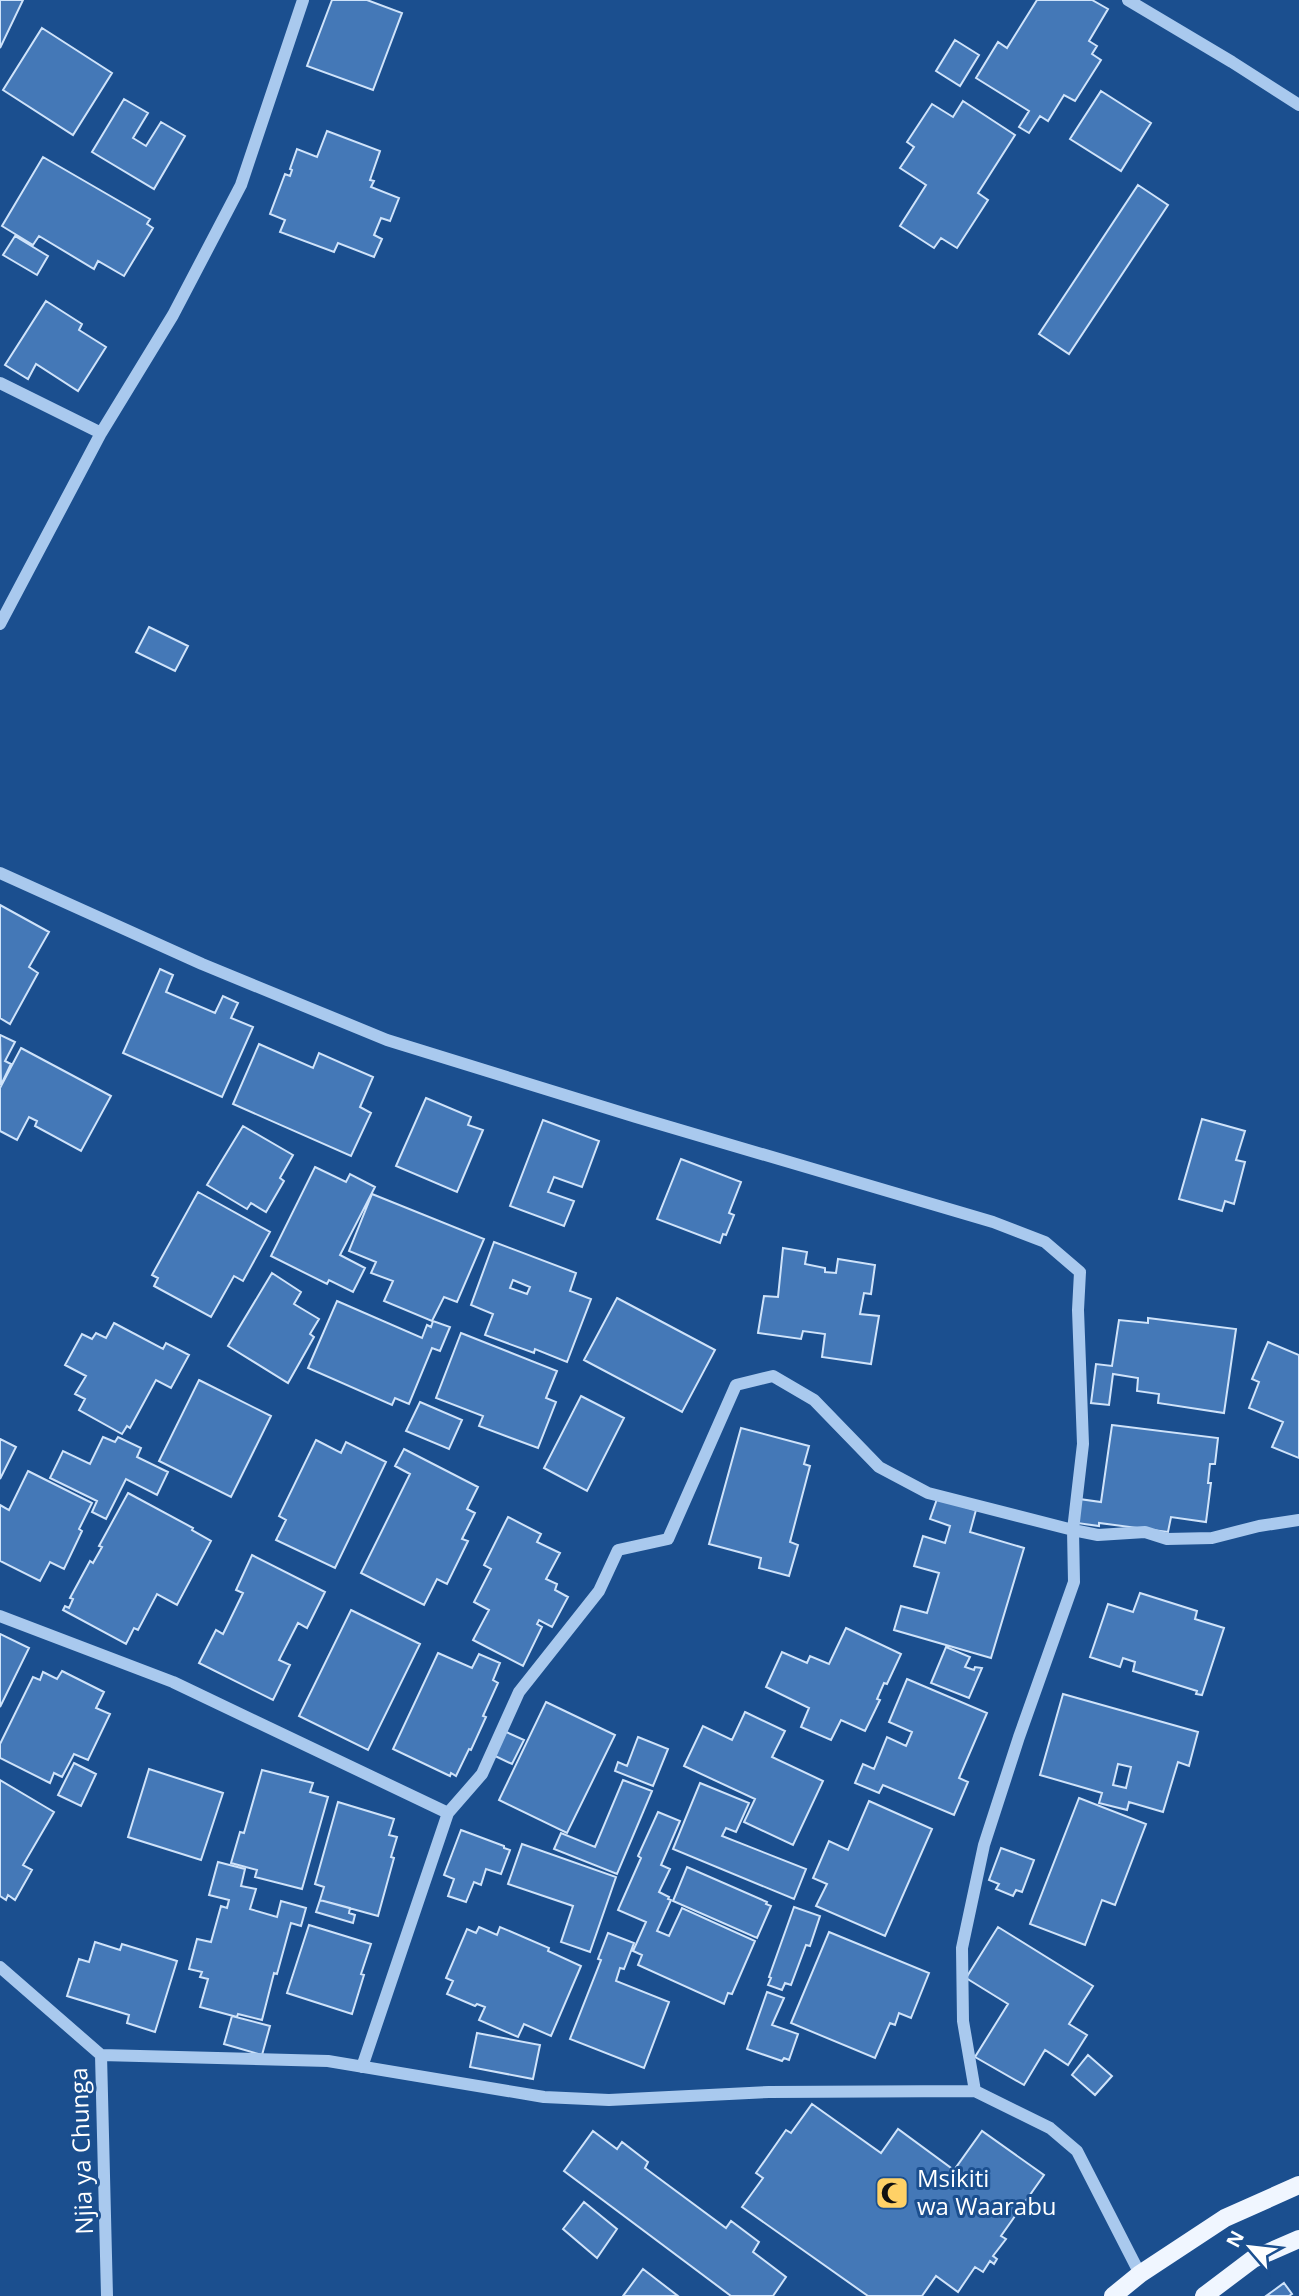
<svg xmlns="http://www.w3.org/2000/svg" width="1299" height="2296" font-family="'Open Sans',sans-serif">
<rect width="100%" height="100%" fill="#1b4f8f"/>
<path fill="#4478b7" stroke="#cfe3fa" stroke-width="2" fill-rule="evenodd" d="M0 0H23L0 48Z
M332 0H367L402 13 373 90 307 66Z
M1037 0H1092L1108 9 1089 41 1097 46 1092 54 1101 60 1075 101 1064 95 1048 121 1040 116 1029 133 1019 127 1029 111 976 78 998 42 1007 48Z
M42 28 112 73 73 135 3 90Z
M955 40 979 55 960 86 936 71Z
M1101 91 1151 123 1121 171 1070 139Z
M124 99 148 113 133 138 146 146 161 122 185 136 154 189 92 152Z
M963 101 1015 135 978 193 988 200 957 248 941 238 934 248 900 226 926 185 900 168 914 147 907 142 932 104 953 117Z
M327 131 380 151 370 180 374 181 371 187 399 198 390 221 381 218 374 235 382 239 374 257 338 243 334 252 280 232 285 220 270 214 285 174 290 176 292 170 290 169 297 149 317 157Z
M43 157 150 219 147 224 153 228 124 276 98 261 94 269 39 236 33 245 2 226Z
M1138 185 1168 205 1069 354 1039 334Z
M15 236 48 256 37 275 3 255Z
M46 301 82 324 79 330 106 347 78 391 36 364 28 379 5 365Z
M149 627 188 646 175 671 136 652Z
M0 905 49 932 29 967 38 973 10 1024 0 1018Z
M160 969 173 975 166 992 215 1013 223 996 238 1003 231 1018 253 1027 222 1097 123 1053Z
M0 1035 15 1042 5 1061 11 1064 1 1085Z
M259 1044 313 1068 319 1053 373 1077 360 1107 371 1113 351 1156 233 1104Z
M21 1048 111 1096 81 1151 35 1126 37 1121 29 1117 17 1140 0 1131V1088Z
M426 1098 471 1117 468 1125 483 1130 457 1192 396 1166Z
M1202 1119 1245 1131 1236 1160 1245 1162 1234 1204 1225 1201 1222 1211 1179 1199Z
M543 1120 599 1141 582 1187 554 1177 548 1192 574 1201 564 1226 510 1206Z
M243 1126 293 1155 280 1178 284 1181 266 1212 251 1203 247 1209 207 1185Z
M681 1159 741 1182 729 1213 734 1215 726 1235 723 1234 720 1243 657 1219Z
M315 1167 346 1182 350 1174 375 1187 340 1255 365 1268 353 1292 329 1280 327 1284 271 1256Z
M198 1192 270 1232 243 1281 234 1276 211 1317 154 1286 158 1278 152 1275Z
M372 1194 484 1239 457 1302 444 1297 432 1321 384 1301 393 1281 371 1273 376 1262 349 1251Z
M494 1242 576 1273 570 1291 591 1299 567 1362 535 1349 534 1353 485 1335 493 1314 471 1305ZM513 1280 530 1287 527 1294 510 1288Z
M783 1248 807 1252 805 1264 825 1268V1272L836 1273 838 1259 875 1265 871 1294 864 1293 860 1314 879 1316 871 1364 822 1357 825 1334 803 1331 801 1339 758 1333 764 1296 778 1297Z
M272 1273 301 1292 294 1304 319 1319 310 1334 314 1337 288 1383 228 1346Z
M617 1298 715 1350 682 1412 584 1360Z
M337 1301 422 1338 427 1325 431 1327 433 1321 450 1327 440 1351 432 1348 409 1404 395 1398 392 1405 308 1368Z
M1148 1318 1236 1329 1224 1413 1158 1403 1159 1394 1137 1391 1138 1378 1113 1374 1109 1405 1091 1403 1096 1364 1112 1366 1119 1320 1148 1323Z
M114 1323 163 1349 166 1343 189 1355 171 1388 156 1380 130 1428 127 1426 122 1434 79 1410 85 1399 75 1394 86 1376 65 1365 82 1334 92 1339 96 1333 106 1338Z
M461 1333 557 1371 546 1398 556 1402 538 1448 479 1426 483 1416 436 1398Z
M1268 1342 1299 1355V1458L1272 1447 1283 1422 1249 1408 1259 1382 1252 1379Z
M199 1380 271 1416 231 1497 159 1461Z
M581 1396 624 1418 587 1491 544 1468Z
M420 1402 462 1420 449 1449 406 1431Z
M1112 1425 1218 1438 1215 1464H1210L1208 1483H1211L1206 1522 1171 1517 1168 1532 1099 1523V1526L1077 1523 1079 1499 1101 1502Z
M741 1428 809 1446 804 1464 810 1466 790 1542 798 1545 789 1576 759 1568 761 1558 709 1544Z
M103 1437 115 1442 118 1437 141 1448 137 1457 168 1472 157 1495 126 1479 106 1519 92 1512 97 1501 50 1478 63 1451 90 1464Z
M0 1439 16 1447 0 1479Z
M316 1440 341 1453 346 1442 386 1462 335 1568 276 1540 286 1520 279 1516Z
M404 1449 478 1487 467 1509 475 1513 462 1539 468 1541 447 1584 437 1579 424 1605 361 1573 410 1474 395 1466Z
M28 1471 92 1503 79 1529 82 1531 64 1569 50 1562 40 1581 0 1561V1505L9 1510Z
M128 1493 193 1528 192 1530 211 1541 177 1605 157 1594 138 1630 134 1628 126 1644 63 1610 65 1606 69 1608 73 1599 70 1598 90 1561 93 1563 102 1547 99 1546Z
M937 1499 976 1510 970 1532 1024 1548 991 1658 894 1630 901 1606 927 1613 939 1573 914 1566 923 1536 945 1543 950 1526 930 1519Z
M508 1517 541 1534 537 1542 560 1553 546 1579 557 1584 555 1590 568 1597 552 1627 539 1620 537 1624 542 1627 523 1666 473 1640 489 1610 474 1602 491 1569 484 1565Z
M252 1555 325 1592 307 1628 298 1623 279 1660 290 1665 273 1700 199 1663 216 1630 223 1634 243 1593 236 1590Z
M1140 1593 1197 1611 1195 1619 1224 1628 1202 1695 1196 1694 1197 1691 1133 1671 1135 1662 1123 1658 1120 1667 1090 1657 1108 1604 1133 1612Z
M351 1610 420 1644 368 1750 299 1716Z
M846 1628 901 1654 887 1684 884 1683 877 1699 880 1700 865 1731 841 1720 831 1740 801 1727 809 1708 766 1687 782 1652 807 1663 810 1656 829 1664Z
M0 1634 29 1648 0 1707Z
M946 1647 970 1657 965 1667 974 1670 975 1667 982 1668 969 1698 931 1683Z
M438 1653 472 1668 479 1654 500 1663 493 1680 498 1683 483 1716 486 1717 471 1750 469 1749 456 1776 451 1773 450 1776 393 1749Z
M62 1671 104 1692 96 1708 110 1714 88 1760 74 1754 62 1777 54 1773 50 1783 0 1758V1744L33 1677 40 1680 43 1672 57 1679Z
M907 1679 987 1713 959 1778 968 1782 954 1815 883 1785 879 1793 855 1783 863 1764 874 1769 887 1737 906 1746 912 1732 889 1722Z
M1063 1694 1198 1732 1189 1766 1178 1762 1163 1812 1129 1802 1127 1810 1099 1803 1102 1793 1040 1775ZM1118 1764 1131 1767 1126 1788 1113 1785Z
M546 1702 615 1735 567 1833 499 1800Z
M745 1712 785 1731 772 1757 823 1781 793 1845 744 1822 755 1799 684 1766 703 1726 732 1740Z
M504 1731 524 1740 512 1764 493 1755Z
M638 1737 668 1749 653 1786 615 1771 618 1762 627 1766Z
M74 1763 96 1774 81 1806 58 1795Z
M149 1769 223 1793 201 1860 128 1837Z
M262 1770 313 1783 310 1792 328 1797 302 1889 255 1877 257 1870 231 1863 240 1832 244 1833Z
M0 1780 54 1812 23 1865 32 1870 15 1900 8 1895 6 1900 0 1896Z
M623 1780 652 1791 617 1874 554 1849 561 1833 595 1847Z
M700 1783 749 1803 736 1832 726 1828 722 1836 806 1869 794 1899 673 1849Z
M1079 1798 1146 1824 1115 1905 1102 1900 1085 1945 1030 1924Z
M869 1801 932 1829 885 1936 816 1906 827 1884 813 1878 829 1841 848 1850Z
M338 1802 394 1819 389 1835 397 1837 391 1857 394 1858 378 1916 320 1900 324 1887 315 1884Z
M658 1812 680 1821 661 1865 670 1869 659 1892 669 1897 668 1899 671 1900 657 1931 669 1936 682 1908 755 1941 732 1994 728 1993 724 2004 638 1965 642 1955 633 1951 646 1922 618 1910 641 1858 638 1856Z
M461 1830 504 1846V1848L510 1850 501 1874 486 1869 481 1885 474 1882 466 1902 448 1896 454 1879 444 1875Z
M522 1844 616 1877 590 1952 561 1942 573 1906 508 1884Z
M1001 1848 1034 1860 1022 1892 1016 1890 1013 1896 996 1889 999 1884 989 1880Z
M218 1862 245 1869 241 1886 256 1889 250 1909 277 1917 281 1901 306 1908 301 1926 291 1923 277 1974 274 1973 262 2020 238 2014 237 2017 200 2007 208 1979 200 1977 202 1972 189 1969 197 1939 211 1942 221 1906 227 1908 229 1900 209 1895Z
M687 1867 767 1902 766 1904 771 1906 757 1938 673 1901Z
M320 1900 350 1908 349 1913 355 1915 353 1923 316 1912Z
M794 1907 820 1916 810 1946 806 1945 791 1985 785 1983 782 1990 768 1985 771 1978 769 1977Z
M309 1925 371 1944 361 1974 364 1975 352 2014 287 1993Z
M479 1927 497 1935 500 1927 549 1948 548 1951 581 1966 551 2036 524 2024 518 2037 479 2020 485 2007 477 2004 475 2006 447 1994 453 1981 446 1978 467 1929 476 1933Z
M998 1927 1093 1986 1069 2024 1087 2035 1068 2065 1045 2050 1024 2085 975 2057 1008 2004 966 1978Z
M829 1932 929 1973 911 2018 899 2013 895 2025 890 2023 875 2058 791 2023Z
M608 1933 634 1943 624 1969 620 1968 616 1981 669 2002 644 2068 570 2039 601 1960 598 1959Z
M95 1942 120 1950 122 1944 177 1961 155 2032 127 2023 129 2015 67 1996 79 1959 89 1962Z
M767 1992 784 1998 772 2025 798 2034 789 2060 784 2058 782 2061 747 2049Z
M232 2016 270 2026 262 2055 224 2044Z
M477 2033 540 2045 533 2079 470 2067Z
M1088 2055 1112 2076 1095 2095 1072 2075Z
M812 2104 881 2153 898 2129 954 2170 982 2131 1044 2175 1001 2236 1006 2239 993 2256 997 2259 994 2264 990 2261 983 2272 975 2267 958 2292 936 2276 922 2296H868L742 2207 763 2178 756 2173 786 2130 791 2133Z
M593 2131 617 2149 622 2142 648 2162 645 2168 726 2228 731 2221 759 2242 753 2252 786 2277 773 2296H731L564 2171Z
M584 2202 617 2229 597 2258 563 2229Z
M643 2269 678 2296H623Z
M1284 2283 1292 2294 1289 2296H1266Z"/>
<g fill="none" stroke-linecap="round" stroke-linejoin="round">
<path stroke="#a9c9ee" stroke-width="12" d="M1128 0 1232 62 1299 105
M0 383 101 433
M0 624 101 433 173 315 241 185 303 0
M0 873 202 964 387 1040 636 1117 993 1222 1045 1242 1080 1272 1078 1310 1083 1444 1073 1530 1074 1582 1019 1737 984 1845 962 1948 963 2021 975 2091 1050 2128 1077 2151 1140 2274
M0 1616 173 1682 448 1813 362 2067
M448 1813 482 1774 519 1692 599 1591 618 1550 668 1539 736 1385 773 1376 814 1400 879 1467 928 1493 1073 1530 1098 1535 1145 1532 1167 1539 1212 1538 1259 1526 1299 1520
M0 1967 101 2055 107 2296
M101 2055 328 2061 544 2097 609 2100 769 2092 975 2091"/>
<path stroke="#f0f6ff" stroke-width="18" d="M1113 2296 1140 2274 1225 2218 1299 2185
M1204 2296 1253 2259 1299 2239"/>
</g>
<defs>
<symbol id="mosque-square" viewBox="-11 -11 22 22"><rect x="-9" y="-9" width="18" height="18" rx="4" fill="#ffd166" stroke="#1b4f8f"/><path d="M3.5-4.9A6 6 0 1 0 3.5 4.9A5 5 0 1 1 3.5-4.9Z" fill="#111"/></symbol>
</defs>
<g fill-rule="evenodd">
<use href="#mosque-square" x="873" y="2174" width="38" height="38"/>
</g>
<g text-anchor="middle" stroke-width="6" stroke-linejoin="round" paint-order="stroke">
<g font-size="24" fill="#fff" stroke="#1b4f8f">
<text transform="translate(82 2151) rotate(-92)" y="8">Njia ya Chunga</text>
</g>
<g font-size="24" fill="#fff" stroke="#1b4f8f" text-anchor="start">
<text x="917" y="2187">Msikiti<tspan x="917" dy="28">wa Waarabu</tspan></text>
</g>
</g>
<g transform="translate(1250 2247) rotate(298)" stroke="#1b4f8f" stroke-width="5" paint-order="stroke">
<path d="M0-5L12 26L0 18L-12 26Z" fill="#ffffff"/>
<text y="-10" font-size="19" font-weight="bold" text-anchor="middle" fill="#ffffff">N</text>
</g>
</svg>
